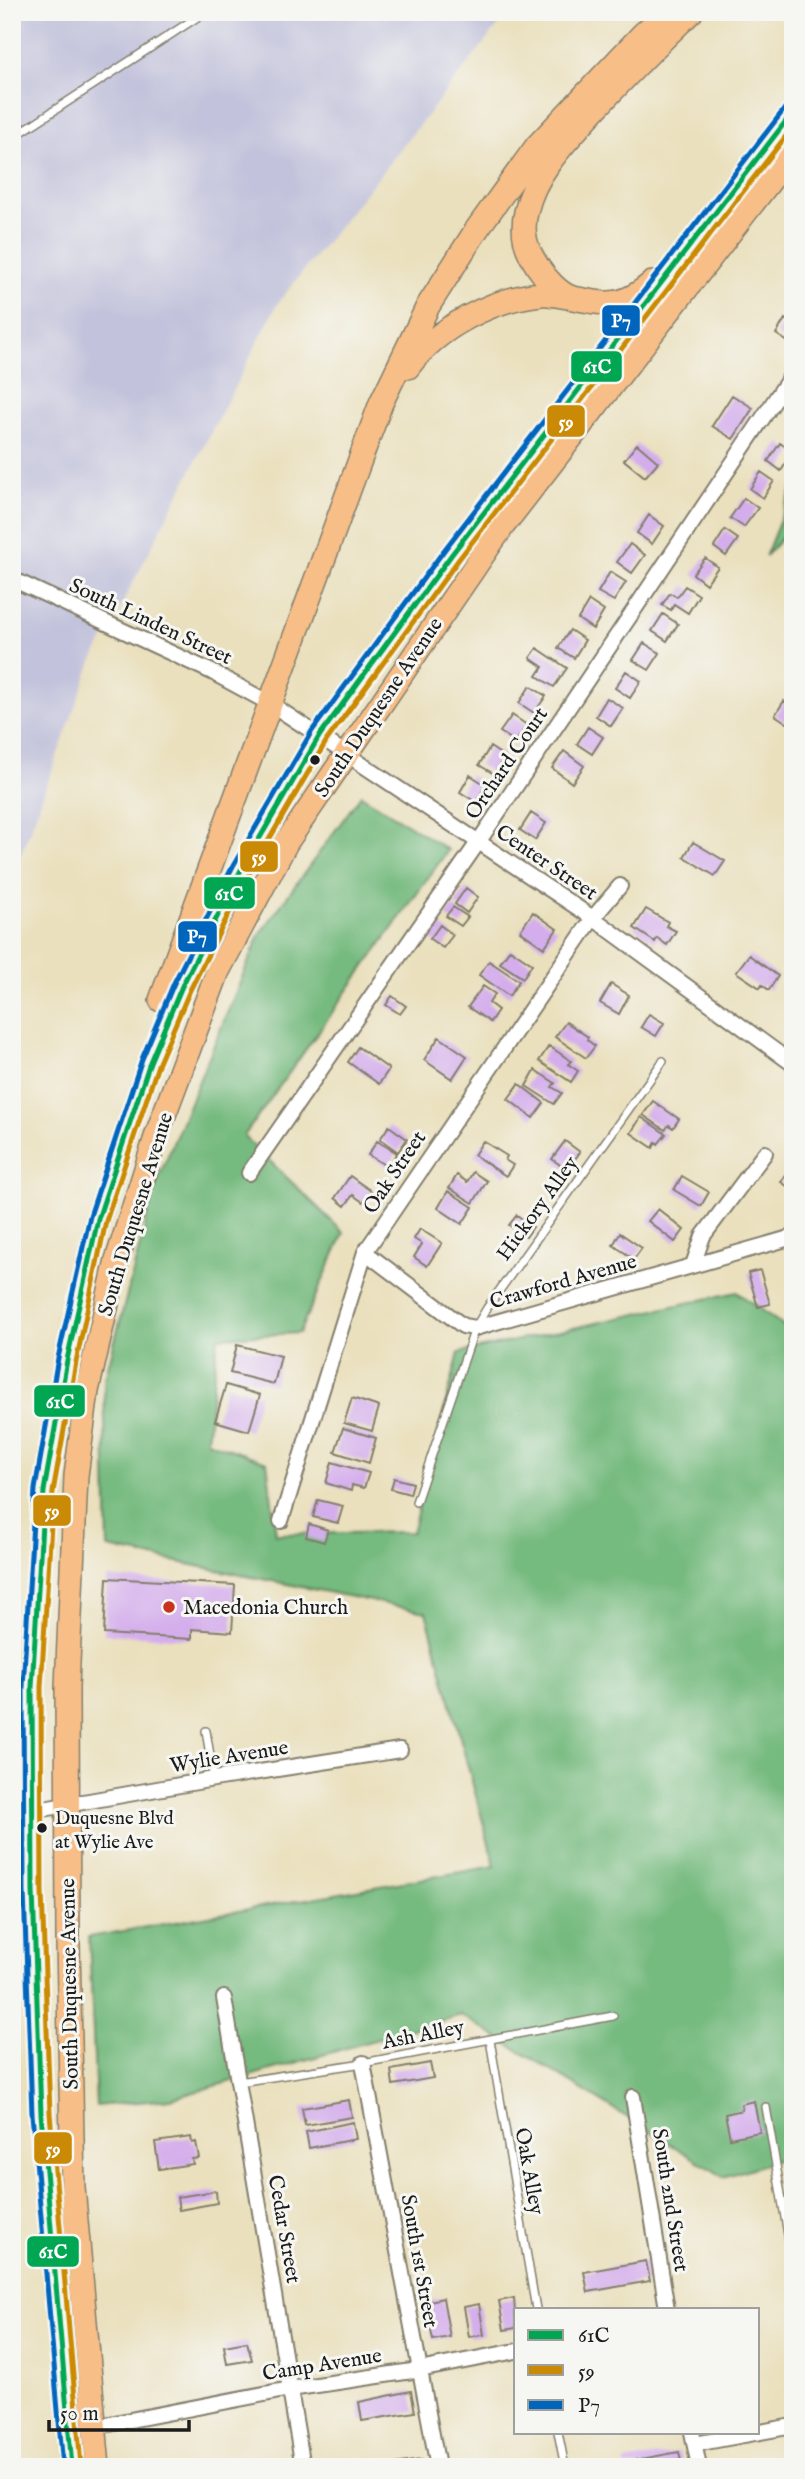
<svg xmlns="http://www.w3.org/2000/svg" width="805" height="2479" font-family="'IM FELL English',serif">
<rect width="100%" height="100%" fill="#f6f6f2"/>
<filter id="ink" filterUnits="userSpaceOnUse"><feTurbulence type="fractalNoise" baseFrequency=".0143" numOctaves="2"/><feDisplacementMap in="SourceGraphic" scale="14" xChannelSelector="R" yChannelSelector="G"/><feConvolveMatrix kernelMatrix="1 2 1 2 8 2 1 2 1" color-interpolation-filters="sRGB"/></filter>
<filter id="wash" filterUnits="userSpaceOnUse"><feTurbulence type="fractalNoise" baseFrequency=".00686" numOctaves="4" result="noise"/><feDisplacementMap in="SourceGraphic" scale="28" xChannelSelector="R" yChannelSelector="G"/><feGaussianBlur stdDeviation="1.57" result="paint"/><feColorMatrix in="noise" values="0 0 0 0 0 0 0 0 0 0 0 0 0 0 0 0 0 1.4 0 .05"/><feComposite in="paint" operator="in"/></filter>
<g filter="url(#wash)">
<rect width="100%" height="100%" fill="#eae0bd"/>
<path fill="#c2c2dc" d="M12 12H509L278 303 91 664 12 879Z"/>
<path fill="#74ba7e" stroke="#486b4d" stroke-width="2" d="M793 488V525L765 557Z
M361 795 448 850 244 1136 344 1233 299 1333 218 1337 207 1441 267 1462 276 1534 412 1532 459 1353 737 1292 793 1333V2155L724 2177 461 2015 170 2099 96 2106 89 1937 495 1866 426 1612 108 1548 104 1382 156 1184 260 934Z"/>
<g id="blocks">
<path fill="#d4aeec" d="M785 319 793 324 791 344 776 334Z
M732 395 753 408 733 439 712 426Z
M780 443 793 452 781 471 768 461Z
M637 444 658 462 645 477 624 460Z
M761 472 774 481 763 498 750 489Z
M744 498 758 508 744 527 730 518Z
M649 515 664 526 652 544 637 533Z
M725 530 738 539 726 556 714 547Z
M630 544 645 555 632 573 617 562Z
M705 558 718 567 706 584 693 574Z
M610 572 626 582 614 601 598 592Z
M685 586 699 595 688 613 674 604 671 610 662 605 670 593 677 597Z
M589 601 604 611 593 629 578 619Z
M663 614 678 624 667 641 652 631Z
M570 630 585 640 574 658 558 648Z
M644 643 660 653 649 670 633 660Z
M537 648 567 668 554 687 537 676 543 667 530 658Z
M626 671 641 681 630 698 615 688Z
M530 686 546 696 534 713 519 703Z
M607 698 623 708 611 726 596 716Z
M784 701 793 707V727L775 715Z
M512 715 527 725 516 742 500 732Z
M588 727 603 737 592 754 577 744Z
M490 747 505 757 494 774 479 765Z
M564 751 584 766 572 783 552 768Z
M470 775 486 785 476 802 460 792Z
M531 813 546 823 535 840 520 830Z
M693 842 725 861 715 876 684 857Z
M466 888 478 897 467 913 455 904Z
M453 907 468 917 461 926 446 916Z
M646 909 668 922 666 926 676 931 667 945 657 938 655 942 634 928Z
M533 912 557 929 544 948 520 931Z
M440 925 453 935 443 948 430 939Z
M510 949 532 964 523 978 500 963Z
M749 955 778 976 769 990 762 985 760 988 736 972Z
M489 961 519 981 509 996 479 975Z
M611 984 629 995 619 1014 600 1003Z
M483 986 495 994 489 1003 498 1010 490 1022 468 1007Z
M392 996 406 1006 400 1014 386 1005Z
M649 1014 664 1023 656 1036 641 1027Z
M566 1022 588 1037 587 1040 595 1046 586 1058 555 1037Z
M439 1037 467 1056 452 1079 424 1060Z
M549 1046 571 1061 568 1064 578 1071 571 1082 539 1061Z
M358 1047 389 1069 379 1084 348 1062Z
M535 1070 555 1083 552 1087 562 1093 554 1104 526 1086Z
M519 1084 544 1103 533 1118 508 1099Z
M653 1101 679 1119 673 1128 669 1125 665 1130 643 1115Z
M641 1117 666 1134 658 1144 656 1142 653 1148 631 1133Z
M389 1126 407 1139 398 1152 380 1139Z
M377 1141 397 1153 388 1167 368 1155Z
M483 1141 507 1156 505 1160 513 1165 506 1176 474 1155Z
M565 1141 580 1152 567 1170 552 1159Z
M790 1169 793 1171V1190L781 1182Z
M473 1172 487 1181 473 1203 449 1188 457 1175 467 1182Z
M350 1176 371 1191 363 1202 353 1195 345 1206 335 1198Z
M682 1176 709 1192 701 1206 674 1190Z
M448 1191 473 1207 462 1224 438 1208Z
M658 1209 684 1230 675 1242 648 1221Z
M517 1215 533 1227 526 1237 509 1225Z
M420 1229 442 1243 427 1266 414 1257 422 1244 414 1239Z
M620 1233 642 1248 634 1259 613 1245Z
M760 1270 770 1304 758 1307 748 1273Z
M237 1345 281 1356 274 1384 230 1373Z
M226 1385 260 1395 249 1431 215 1421Z
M352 1398 379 1407 372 1431 344 1423Z
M343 1428 376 1438 369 1463 335 1452Z
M332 1462 369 1473 364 1488 352 1485 351 1491 326 1483Z
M394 1478 413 1483 410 1494 391 1489Z
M318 1500 343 1506 338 1523 313 1517Z
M309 1524 328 1530 324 1542 306 1537Z
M107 1578 235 1585 232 1632 192 1629V1639L104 1634Z
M430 2063 433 2078 393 2085 391 2070Z
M349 2100 352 2117 305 2125 302 2108Z
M754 2101 760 2132 730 2138 725 2114 742 2110 741 2104Z
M353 2122 356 2139 309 2148 306 2132Z
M191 2137 192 2143 196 2142 199 2158 192 2159 193 2164 159 2169 155 2142Z
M216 2191 217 2203 179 2210 177 2197Z
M646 2261 650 2281 588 2292 584 2272Z
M443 2298 450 2337 433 2340 425 2302Z
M514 2298 516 2328 504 2330 499 2301Z
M479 2304 484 2335 469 2337 464 2307Z
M247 2342 252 2360 227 2364 224 2346Z
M411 2391 415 2412 362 2421 359 2402Z
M679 2452 682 2467H626L625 2462Z
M421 2460 422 2467H387V2465Z"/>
</g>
</g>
<g filter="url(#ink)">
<use href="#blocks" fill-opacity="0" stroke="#837e6c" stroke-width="2"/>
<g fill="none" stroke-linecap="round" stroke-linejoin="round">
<defs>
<path id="service" d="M12 138 205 12
M416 1502 475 1328 487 1308 663 1061
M206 1731 214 1779
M490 2040 536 2309
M239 2082 363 2063 613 2016
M766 2107 793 2264
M558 2432 565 2467"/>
<path id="minor" d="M12 579 212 672 271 704 593 918 793 1064
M249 1173 479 841 793 373
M365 1252 463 1326 475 1328 793 1237
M693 1265 703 1236 765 1153
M281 1521 365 1252 593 918 620 886
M32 1811 214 1779 400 1750
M224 1998 303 2467
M363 2063 438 2467
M633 2097 667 2309
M94 2427 290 2389 419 2370 516 2351
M692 2432 699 2467
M695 2444 793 2426"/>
<path id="primary" d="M652 283C622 308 610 305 573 298 560 295 545 278 538 267 526 249 521 234 526 212 535 170 570 137 597 107 628 74 658 43 691 12
M408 367C438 327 492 299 541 294 550 293 560 296 569 297
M161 1000 381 403 428 306 477 229 537 146 643 34 667 12
M72 2467 41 2114 33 1891 32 1687 44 1491 67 1360 98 1219 150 1062 182 986 241 870 320 735 452 554 793 112
M98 2467 73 2187 68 1943 67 1687 76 1476 87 1391 117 1260 158 1131 218 971 286 843 502 527 793 151"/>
</defs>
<use href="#service" stroke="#837e6c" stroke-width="10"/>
<use href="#minor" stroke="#837e6c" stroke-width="18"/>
<use href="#primary" stroke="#837e6c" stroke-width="26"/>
<use href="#service" stroke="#fff" stroke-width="7"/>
<use href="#minor" stroke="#fff" stroke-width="14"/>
<use href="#primary" stroke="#f7be87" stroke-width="23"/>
<defs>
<path id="bus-1" d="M72 2467 41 2114 33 1891 32 1687 44 1491 67 1360 98 1219 150 1062 182 986 241 870 320 735 452 554 793 112"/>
<path id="bus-2" d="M81 2466 50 2113 42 1891 41 1687 53 1492 76 1362 106 1221 158 1065 190 990 249 874 327 740 459 559 793 127"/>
<path id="bus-3" d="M63 2467 32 2114 24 1891 23 1687 35 1489 58 1358 90 1216 142 1059 174 983 233 866 312 731 445 549 786 107"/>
</defs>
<use href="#bus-1" stroke="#f6f6f2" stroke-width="10"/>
<use href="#bus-2" stroke="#f6f6f2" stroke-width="10"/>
<use href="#bus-3" stroke="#f6f6f2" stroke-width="10"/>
<use href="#bus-1" stroke="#00a651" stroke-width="5"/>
<use href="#bus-2" stroke="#cb8a06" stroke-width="5"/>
<use href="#bus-3" stroke="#0065bd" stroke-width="5"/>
</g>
</g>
<g fill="#1c1c1c" stroke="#f6f6f2" stroke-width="2.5">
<circle cx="315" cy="760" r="6"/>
<circle cx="42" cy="1828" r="6"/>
</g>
<circle fill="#c8321e" stroke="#f6f6f2" stroke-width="2.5" cx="169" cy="1607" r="7"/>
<g text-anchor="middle" stroke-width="6" stroke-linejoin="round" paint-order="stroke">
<g font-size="19" fill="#1c1c1c" stroke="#f6f6f2" text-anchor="start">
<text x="55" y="1824">Duquesne Blvd<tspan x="55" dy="24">at Wylie Ave</tspan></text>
</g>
<g font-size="21" fill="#1c1c1c" stroke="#f6f6f2">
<text transform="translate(151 621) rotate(25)" y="7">South Linden Street</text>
<text transform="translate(378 707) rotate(-56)" y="7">South Duquesne Avenue</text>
<text transform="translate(506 763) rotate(-56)" y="7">Orchard Court</text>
<text transform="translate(547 862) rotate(34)" y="7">Center Street</text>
<text transform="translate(394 1172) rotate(-56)" y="7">Oak Street</text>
<text transform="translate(537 1208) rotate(-54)" y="7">Hickory Alley</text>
<text transform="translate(135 1214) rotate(-73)" y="7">South Duquesne Avenue</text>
<text transform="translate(563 1281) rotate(-16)" y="7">Crawford Avenue</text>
<text transform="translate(229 1756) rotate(-9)" y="7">Wylie Avenue</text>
<text transform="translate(69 1984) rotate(-91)" y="7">South Duquesne Avenue</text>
<text transform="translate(423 2034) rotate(-11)" y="7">Ash Alley</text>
<text transform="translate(530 2171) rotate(80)" y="7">Oak Alley</text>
<text transform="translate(671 2200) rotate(81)" y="7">South 2nd Street</text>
<text transform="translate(285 2229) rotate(80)" y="7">Cedar Street</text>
<text transform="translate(420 2261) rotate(80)" y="7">South 1st Street</text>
<text transform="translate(322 2364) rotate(-9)" y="7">Camp Avenue</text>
</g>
<g font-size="21" fill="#1c1c1c" stroke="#f6f6f2" text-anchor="start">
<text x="183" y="1614">Macedonia Church</text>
</g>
</g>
<g stroke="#f6f6f2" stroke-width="2.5">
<rect x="601" y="304" width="40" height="33" rx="7" fill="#0065bd"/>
<rect x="570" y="350" width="53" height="33" rx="7" fill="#00a651"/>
<rect x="546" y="404" width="40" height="34" rx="7" fill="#cb8a06"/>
<rect x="239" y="840" width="40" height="33" rx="7" fill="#cb8a06"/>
<rect x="203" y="876" width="53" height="34" rx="7" fill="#00a651"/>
<rect x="177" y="920" width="41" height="33" rx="7" fill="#0065bd"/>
<rect x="33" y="1384" width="53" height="34" rx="7" fill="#00a651"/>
<rect x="32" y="1494" width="40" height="33" rx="7" fill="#cb8a06"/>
<rect x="33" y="2131" width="40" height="34" rx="7" fill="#cb8a06"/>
<rect x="26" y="2235" width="54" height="33" rx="7" fill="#00a651"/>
</g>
<g font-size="19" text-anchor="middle" font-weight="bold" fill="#fff">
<text x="621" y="327">P7</text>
<text x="597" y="373">61C</text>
<text x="566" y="428">59</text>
<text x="259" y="863">59</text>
<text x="229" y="900">61C</text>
<text x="197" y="943">P7</text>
<text x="60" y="1408">61C</text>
<text x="52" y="1517">59</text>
<text x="53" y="2155">59</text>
<text x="53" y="2258">61C</text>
</g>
<rect width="805" height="2479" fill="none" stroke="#f6f6f2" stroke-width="42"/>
<rect x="514" y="2308" width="245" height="126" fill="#f6f6f2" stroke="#9f9f9c" stroke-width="2"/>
<rect x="528" y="2330" width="35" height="10" fill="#00a651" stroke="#9f9f9c" stroke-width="2"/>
<text x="578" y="2342" font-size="21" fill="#1c1c1c">61C</text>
<rect x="528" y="2365" width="35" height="10" fill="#cb8a06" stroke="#9f9f9c" stroke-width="2"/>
<text x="578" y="2378" font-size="21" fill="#1c1c1c">59</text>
<rect x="528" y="2400" width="35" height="10" fill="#0065bd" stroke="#9f9f9c" stroke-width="2"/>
<text x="578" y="2412" font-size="21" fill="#1c1c1c">P7</text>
<path d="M49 2420v10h140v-10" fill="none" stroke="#1c1c1c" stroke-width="3.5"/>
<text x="60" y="2420" font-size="21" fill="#1c1c1c" stroke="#f6f6f2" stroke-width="5" paint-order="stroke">50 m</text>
</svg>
